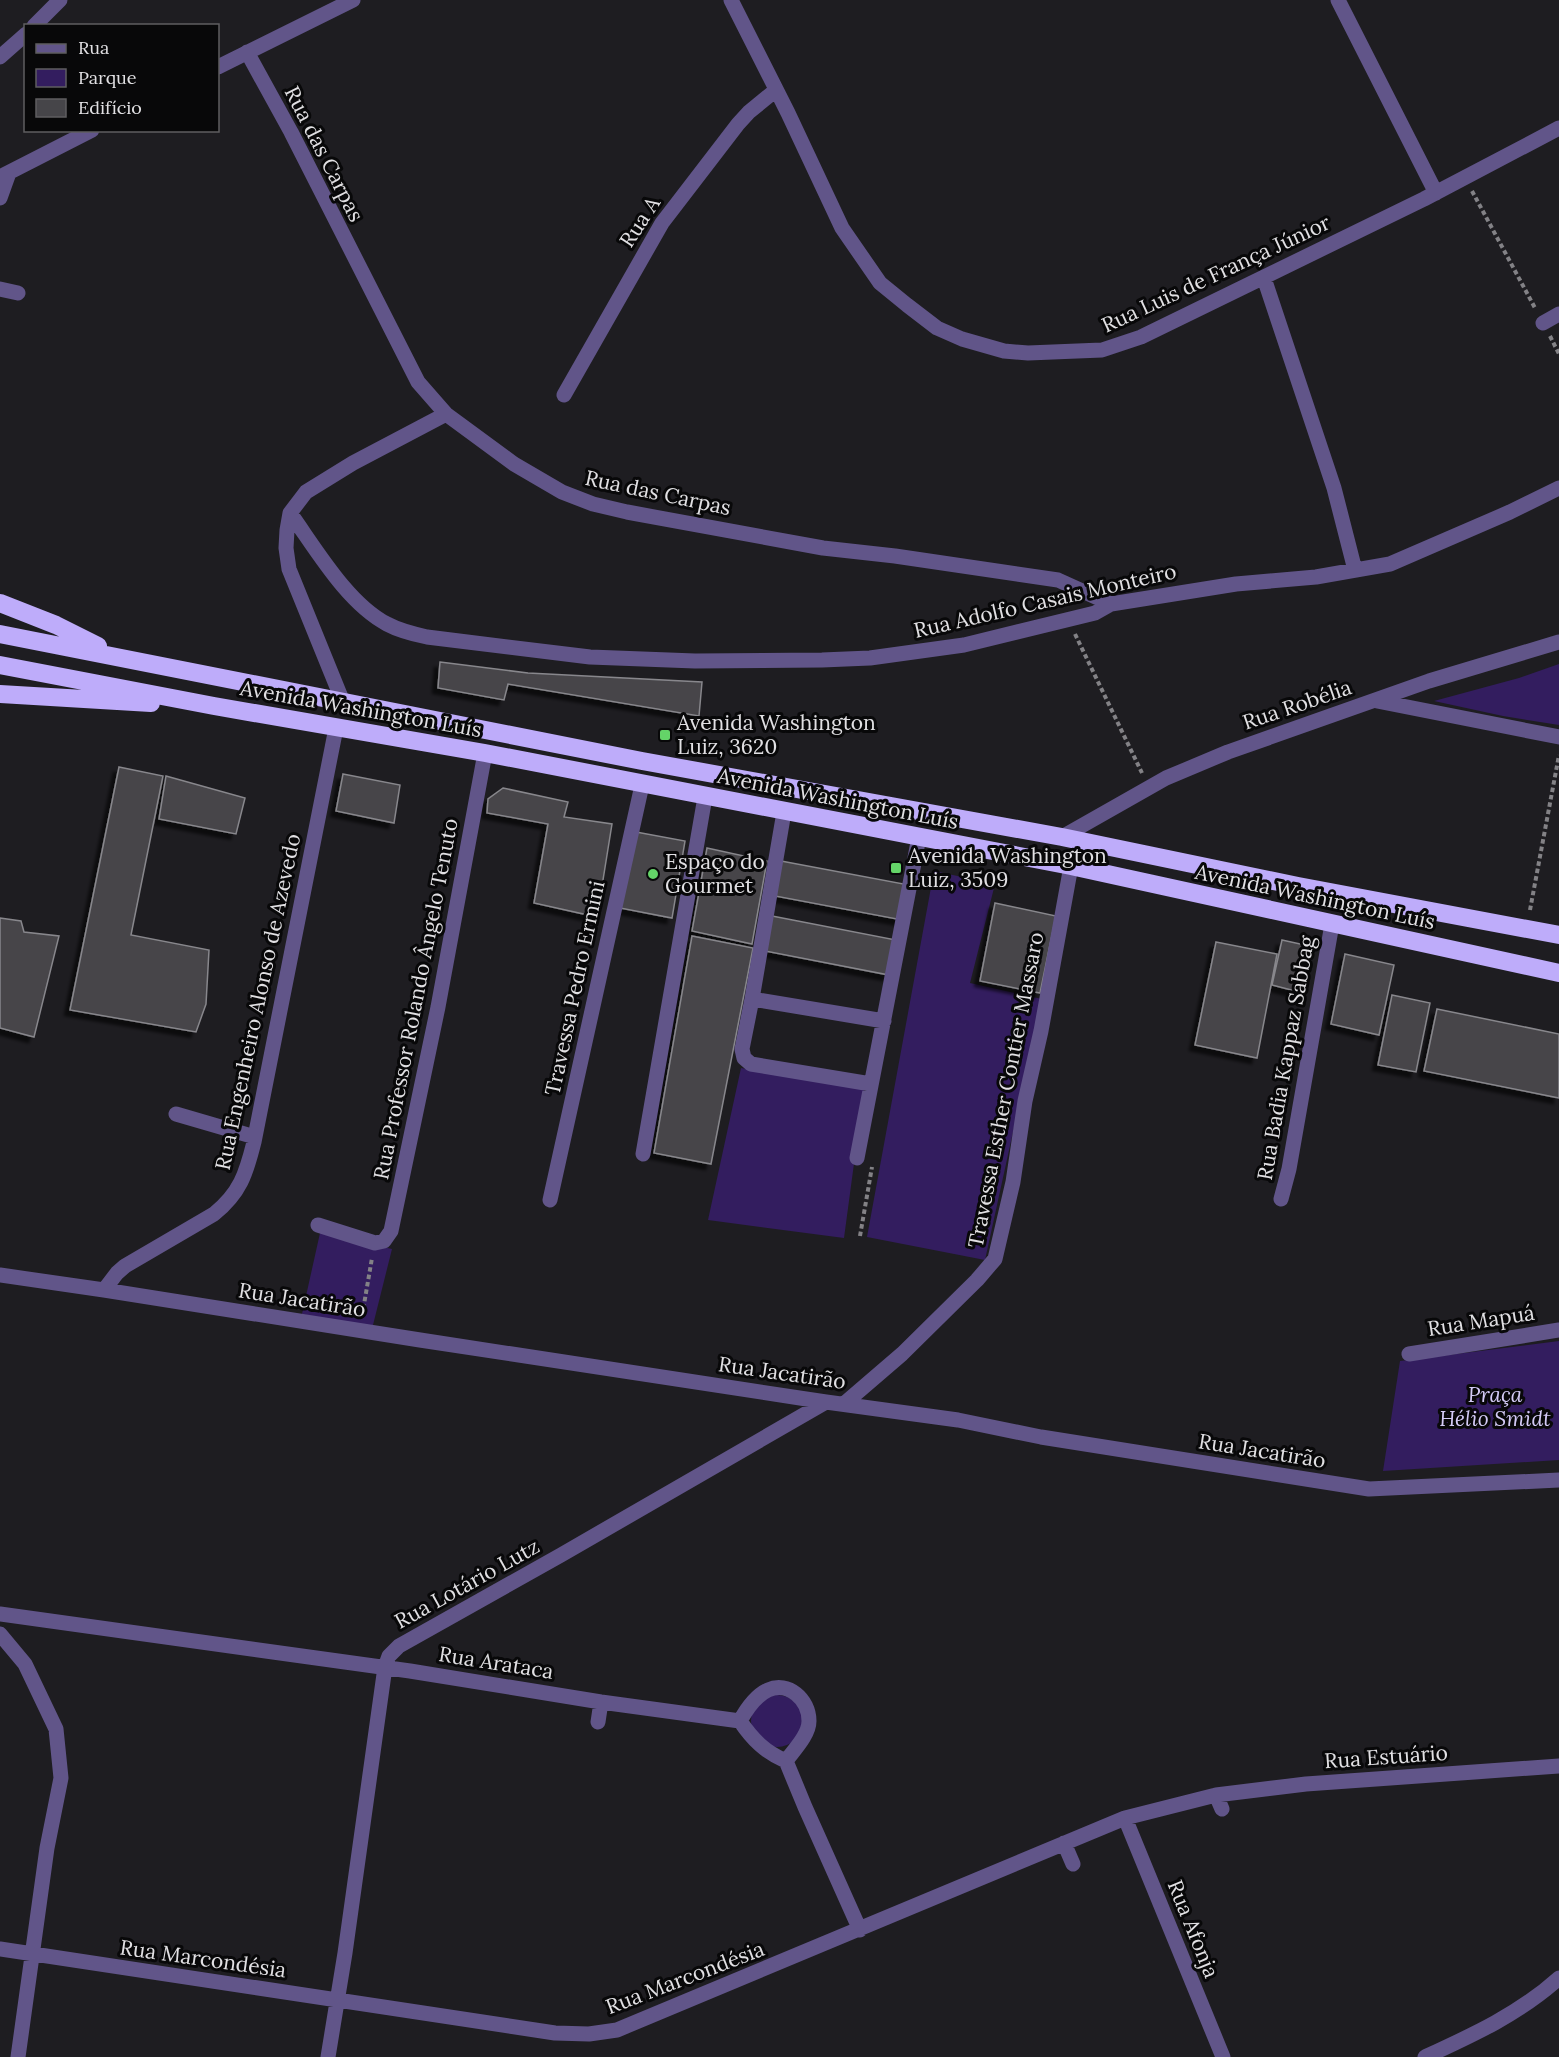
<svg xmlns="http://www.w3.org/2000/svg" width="1559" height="2057" font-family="Lora,serif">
<defs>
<filter id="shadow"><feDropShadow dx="-5.5" dy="5.5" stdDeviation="1.5" flood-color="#0009"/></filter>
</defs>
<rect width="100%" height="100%" fill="#1e1d21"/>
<path fill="#331d5f" d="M1559 664V725L1503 716 1434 701 1519 678Z
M934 871 995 884 970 983 1042 999 985 1260 867 1237Z
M741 1068 864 1089 844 1238 708 1220Z
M320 1233 392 1249 372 1329 302 1314Z
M1559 1341V1460L1383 1471 1400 1361Z
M751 1721a26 26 0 1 1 52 0a26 26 0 1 1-52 0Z"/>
<path fill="#464549" stroke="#88878c" stroke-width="1.5" filter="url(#shadow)" d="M440 662 528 673 702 682 699 716 508 684 504 700 438 688Z
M119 767 163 776 131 935 209 950 206 1004 196 1032 70 1010Z
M343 774 400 785 394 823 336 811Z
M166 776 245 798 236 834 159 819Z
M503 788 568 802 564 817 612 824 597 917 534 903 548 824 487 813 488 799Z
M636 832 685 841 672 918 620 908Z
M707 848 767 861 752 944 692 931Z
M781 861 909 885 902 920 775 896Z
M995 903 1056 916 1040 993 980 981Z
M772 916 896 940 889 975 765 951Z
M0 918 21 921 24 932 59 936 34 1037 0 1028Z
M692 936 753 948 711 1164 654 1153Z
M1282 940 1314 947 1303 993 1272 985Z
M1216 942 1277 954 1257 1058 1195 1045Z
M1345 954 1394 965 1379 1035 1331 1024Z
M1392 995 1430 1003 1416 1072 1378 1065Z
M1437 1009 1559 1034V1098L1424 1071Z"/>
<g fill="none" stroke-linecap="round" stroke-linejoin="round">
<path stroke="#838286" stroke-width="4" stroke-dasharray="4.5 3" stroke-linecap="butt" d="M1472 191 1535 308
M1550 336 1559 354
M1075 634 1142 773
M1530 910 1559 755
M860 1236 872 1167
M362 1316 372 1258"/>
<path stroke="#615589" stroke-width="15" d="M731 0 788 113 842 228 880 283 907 305 937 328 962 339 1004 351 1028 353 1102 350 1141 337 1424 199 1559 128
M1338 0 1436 193
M34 26 60 0
M247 52 291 132 418 382 446 414 514 464 562 492 593 504 627 512 823 548 895 556 1058 580 1111 604
M0 57 26 34
M218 67 353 0
M0 177 92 130
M0 198 9 173
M1264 278 1334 488 1355 570
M0 289 18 293
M1543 323 1559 314
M564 395 662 223 738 124 749 112 776 90
M290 513C316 549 347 603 387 624 400 631 413 634 427 637L590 657 695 661 822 660 870 658 964 645 1095 613 1111 604 1236 584 1316 577 1390 564 1510 512 1559 488
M1377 701 1559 737
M343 702 289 569 286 548 287 530 290 513 306 492 353 463 446 414
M784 812 752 999 742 1049 744 1058 751 1064 871 1084
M1062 837 1166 778 1228 752 1429 681 1559 642
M752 999 884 1021
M176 1114 255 1137
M643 1154 705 797
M857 1158 919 837
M1281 1199 1289 1169 1332 924
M550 1200 642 785
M318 1225 375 1243 384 1241 391 1231 438 1007 485 753
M0 1275 104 1290 420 1340 826 1402 958 1420 1041 1437 1369 1489 1559 1480
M104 1290 117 1273 125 1266 214 1214C240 1193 246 1174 254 1142L336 728
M1409 1354 1559 1330
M845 1403 902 1354 977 1280 995 1259 1013 1182 1025 1101 1041 1031 1071 866
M0 1614 410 1671 601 1702 740 1721C753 1740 765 1752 786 1761
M0 1634 25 1664 56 1729 61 1778 47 1848 18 2057
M740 1721C746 1710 755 1696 768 1690 788 1681 809 1699 809 1721 809 1735 794 1750 786 1761
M598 1722 601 1702
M786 1761 805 1807 860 1930
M1216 1795 1222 1809
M1125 1818 1223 2057
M1064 1843 1073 1864
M0 1949 555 2033 589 2034 617 2030 1125 1818 1216 1795 1306 1784 1559 1766
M328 2057 345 1953 385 1667 389 1656 399 1646 561 1555 826 1402
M1425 2057C1473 2035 1519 2014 1559 1978"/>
<path stroke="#beacfa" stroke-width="18" d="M0 603 56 625 98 646
M0 634 642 761 1062 837 1298 886 1559 935
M0 665 214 706 485 753 1071 866 1559 973
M0 694 151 703"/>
</g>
<g fill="#64d468" stroke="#080809" stroke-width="2">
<rect x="659" y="729" width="12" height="12" rx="3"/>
<rect x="890" y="862" width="12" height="12" rx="3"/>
<circle cx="653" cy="874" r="6"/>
</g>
<g text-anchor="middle" stroke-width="6" stroke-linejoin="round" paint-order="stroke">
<g font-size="21" fill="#e1e0e3" stroke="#080809">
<text transform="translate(324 154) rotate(63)" y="7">Rua das Carpas</text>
<text transform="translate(640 222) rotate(-57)" y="7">Rua A</text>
<text transform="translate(1216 274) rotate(-25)" y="7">Rua Luis de França Júnior</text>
<text transform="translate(658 493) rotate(12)" y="7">Rua das Carpas</text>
<text transform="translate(1045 601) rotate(-13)" y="7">Rua Adolfo Casais Monteiro</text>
<text transform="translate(1297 705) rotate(-19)" y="7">Rua Robélia</text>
<text transform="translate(361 709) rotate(10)" y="7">Avenida Washington Luís</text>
<text transform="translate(838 799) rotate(11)" y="7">Avenida Washington Luís</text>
<text transform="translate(1315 897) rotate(12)" y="7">Avenida Washington Luís</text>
<text transform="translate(575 988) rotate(-78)" y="7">Travessa Pedro Ermini</text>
<text transform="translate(416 999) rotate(-79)" y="7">Rua Professor Rolando Ângelo Tenuto</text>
<text transform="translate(258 1002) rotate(-78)" y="7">Rua Engenheiro Alonso de Azevedo</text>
<text transform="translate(1286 1058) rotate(-80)" y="7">Rua Badia Kappaz Sabbag</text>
<text transform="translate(1006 1090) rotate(-79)" y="7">Travessa Esther Contier Massaro</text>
<text transform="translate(302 1300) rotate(9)" y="7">Rua Jacatirão</text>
<text transform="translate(1481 1321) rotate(-9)" y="7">Rua Mapuá</text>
<text transform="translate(782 1373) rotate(8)" y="7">Rua Jacatirão</text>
<text transform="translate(1262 1451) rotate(9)" y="7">Rua Jacatirão</text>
<text transform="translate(467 1584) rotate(-29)" y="7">Rua Lotário Lutz</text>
<text transform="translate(496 1663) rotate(9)" y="7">Rua Arataca</text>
<text transform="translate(1386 1757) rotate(-4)" y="7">Rua Estuário</text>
<text transform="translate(1193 1929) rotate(68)" y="7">Rua Afonja</text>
<text transform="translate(203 1959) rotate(8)" y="7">Rua Marcondésia</text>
<text transform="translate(685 1978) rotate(-21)" y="7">Rua Marcondésia</text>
</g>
<g font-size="21" fill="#e1e0e3" stroke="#080809" text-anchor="start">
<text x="677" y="730">Avenida Washington<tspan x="677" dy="24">Luiz, 3620</tspan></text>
<text x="908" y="863">Avenida Washington<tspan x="908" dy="24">Luiz, 3509</tspan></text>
<text x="665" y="869">Espaço do<tspan x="665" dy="24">Gourmet</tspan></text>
</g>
<g font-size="21" font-style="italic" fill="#d4cbf7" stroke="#080809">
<text x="1495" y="1402">Praça<tspan x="1495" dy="24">Hélio Smidt</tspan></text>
</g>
</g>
<rect x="24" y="24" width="195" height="108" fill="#080809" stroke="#5f5e60" stroke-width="1.5"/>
<rect x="36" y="44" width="30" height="9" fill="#615589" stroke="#5f5e60" stroke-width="1.5"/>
<text x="78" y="54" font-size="18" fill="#e1e0e3">Rua</text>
<rect x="36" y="69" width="30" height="18" fill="#331d5f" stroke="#5f5e60" stroke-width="1.5"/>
<text x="78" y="84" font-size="18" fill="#e1e0e3">Parque</text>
<rect x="36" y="99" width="30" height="18" fill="#464549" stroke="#5f5e60" stroke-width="1.5"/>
<text x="78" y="114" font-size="18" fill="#e1e0e3">Edifício</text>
</svg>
